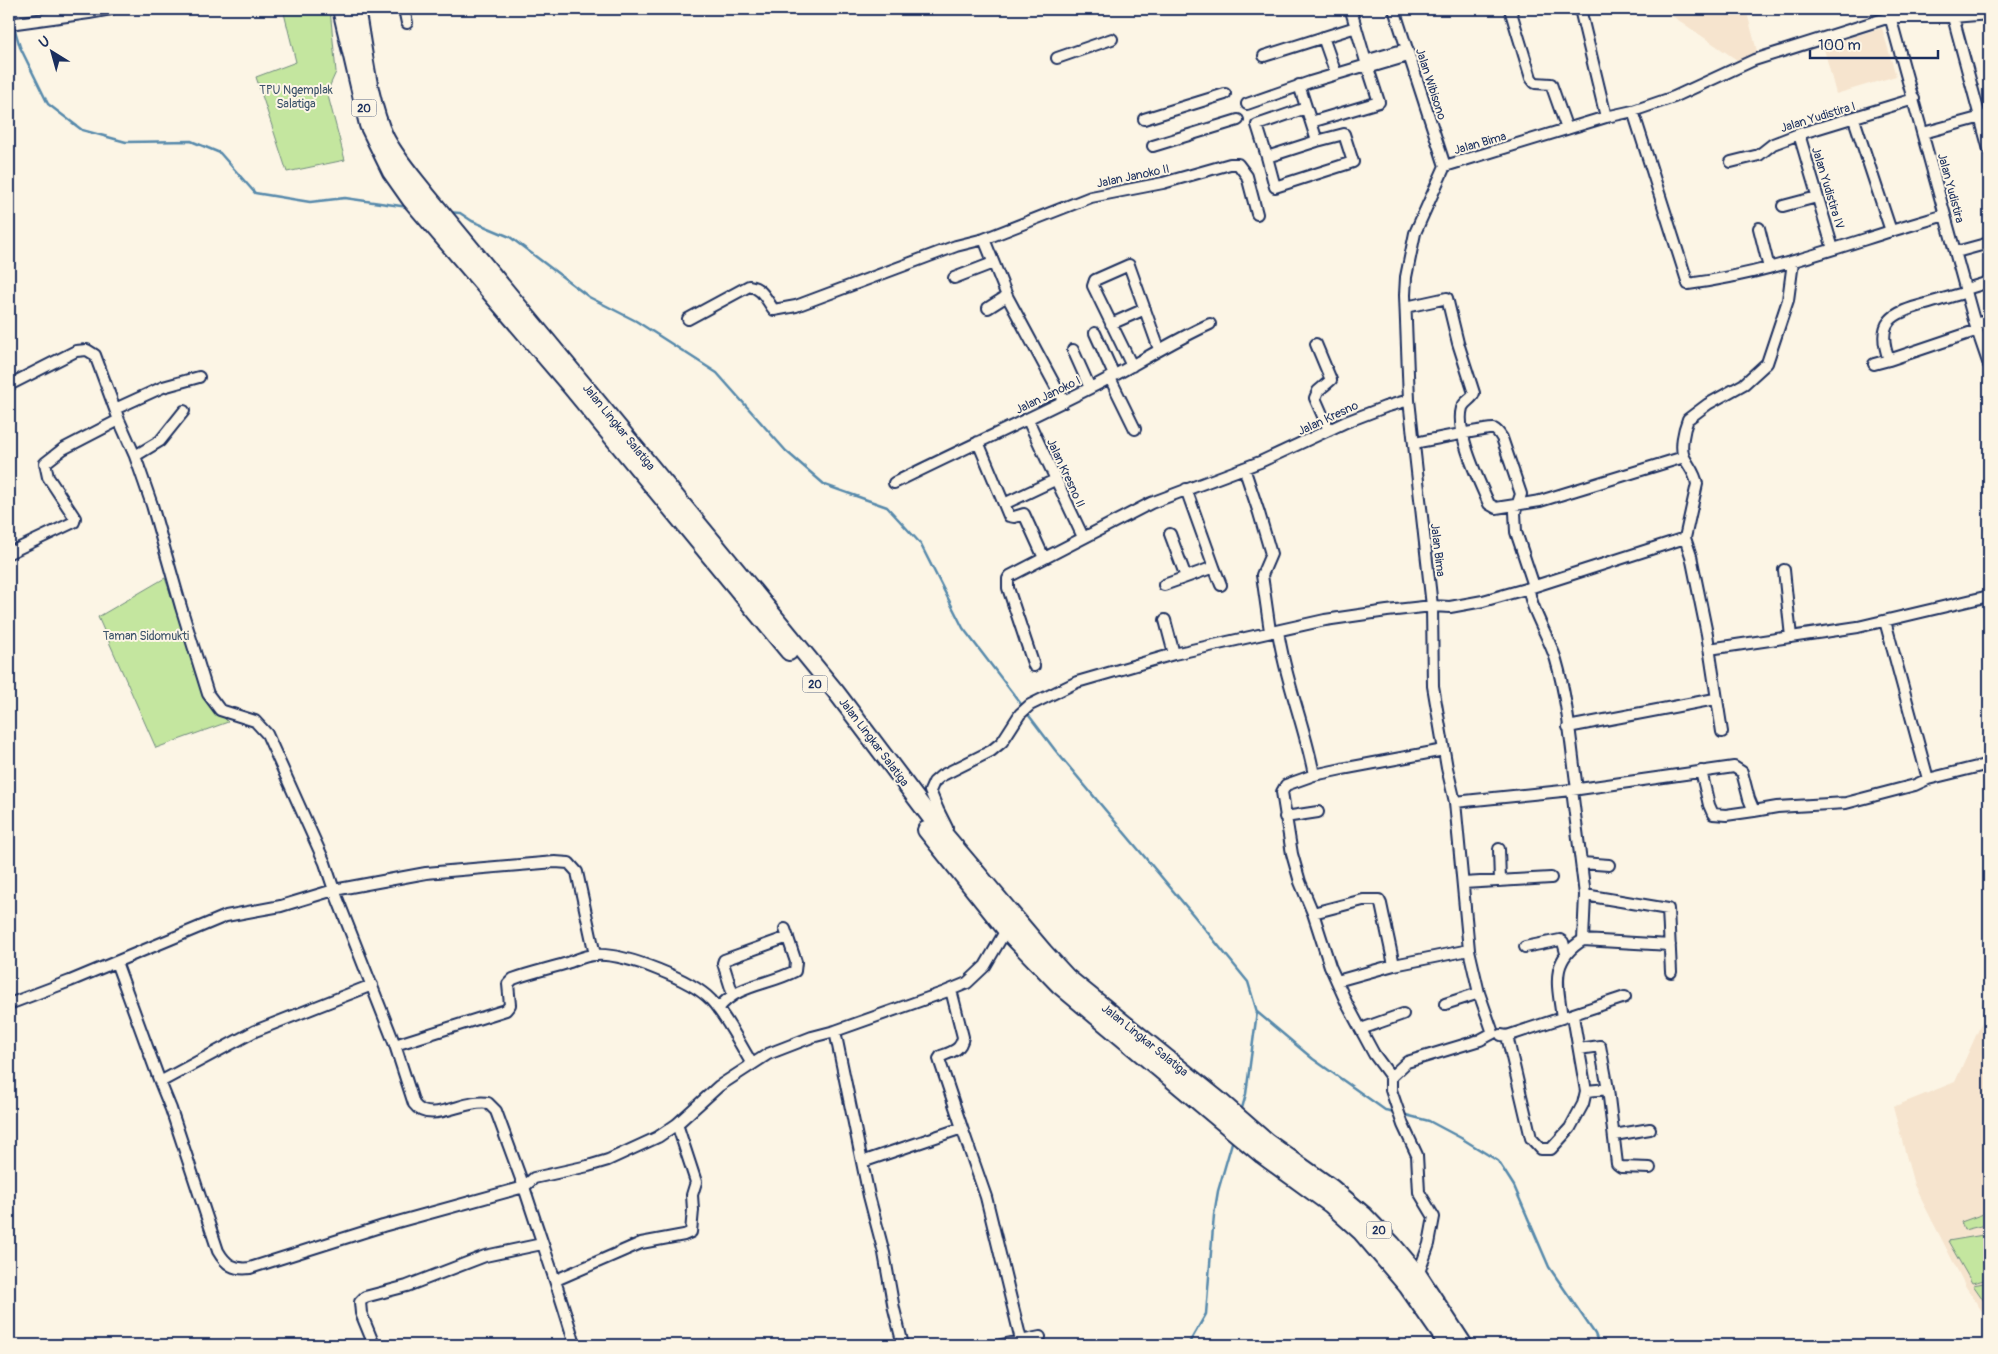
<svg xmlns="http://www.w3.org/2000/svg" width="1998" height="1354" font-family="Pangolin,sans-serif">
<rect width="100%" height="100%" fill="#fcf5e5"/>
<filter id="ink" filterUnits="userSpaceOnUse"><feTurbulence type="fractalNoise" baseFrequency=".02" numOctaves="2"/><feDisplacementMap in="SourceGraphic" scale="10" xChannelSelector="R" yChannelSelector="G"/><feConvolveMatrix kernelMatrix="1 2 1 2 8 2 1 2 1" color-interpolation-filters="sRGB"/></filter>
<g filter="url(#ink)">
<path fill="#f6e4ce" d="M1662 9H1746L1758 55 1740 62Z
M1882 28 1896 76 1836 94 1823 45Z
M1989 1018V1322L1966 1287 1914 1185 1893 1107 1955 1082 1983 1020Z"/>
<path fill="#c4e69f" stroke="#708a7e" d="M283 9H330L336 72 327 92 345 160 287 172 256 77 296 62Z
M165 578 209 703 228 722 156 748 98 617Z
M1989 1212V1224L1964 1230 1961 1222Z
M1989 1234V1279L1972 1283 1948 1241Z
M1989 1282V1308L1973 1285Z"/>
<g fill="none" stroke-linecap="round" stroke-linejoin="round">
<path stroke="#5689ab" stroke-width="2.5" d="M9 9 13 22
M14 27 20 47 48 104 82 130 126 142 191 141 220 153 255 193 310 202 345 198 408 207
M448 212 460 213 472 221 510 237 589 297 636 321 717 373 786 451 825 485 887 507 920 543 963 628 1024 708
M1027 713 1055 750 1195 917 1248 982 1257 1012 1246 1094 1241 1112
M1257 1012 1313 1059 1385 1110 1395 1112
M1402 1114 1429 1121 1461 1138 1498 1161 1514 1186 1549 1267 1595 1334 1599 1345
M1188 1345 1206 1314 1214 1215 1218 1191 1233 1139"/>
<defs>
<path id="minor" d="M404 9 407 23
M1394 9 1445 166
M1510 9 1531 78 1535 83 1551 84 1567 129
M1580 9 1606 117
M1888 9 1975 324 1989 365
M1352 14 1367 65 1372 59 1406 49
M1953 17 1989 150
M9 24 89 13 111 9
M1323 37 1336 74
M1264 56 1356 27
M1057 58 1112 39
M1299 85 1317 141 1267 157 1275 187 1353 162 1344 134 1317 141
M1247 104 1310 82 1367 65 1374 66 1408 56
M1633 111 1688 284C1758 275 1824 252 1891 231
M1144 119 1225 94
M1854 119 1891 231 1945 215
M1311 122 1379 102 1367 65
M1923 133 1989 115
M1799 134 1833 249
M1153 146 1238 120
M1267 157 1257 125 1306 108
M1731 162 1759 155 1773 144 1799 134 1914 99
M1783 206 1817 197
M1759 228 1769 268
M984 239 1007 296 1064 402
M1956 252 1989 243
M954 278 993 263
M1966 289 1989 282
M1967 292C1953 296 1939 300 1926 304 1892 313 1875 321 1889 360L1978 330
M1406 307 1447 298 1458 343 1474 393C1472 400 1464 401 1462 408 1455 432 1479 481 1489 504L1496 508 1540 501 1684 457
M988 308 1007 296
M688 319 749 286C763 288 766 300 774 310L796 306 956 246 984 239 1091 197 1163 183 1230 164H1238L1247 176 1257 214
M1111 324 1145 309
M1975 324 1989 320
M1095 333 1114 375
M1316 344 1331 380 1318 391 1315 398 1329 430
M1073 350 1090 388
M1874 364 1889 360
M1132 366 1093 286 1095 280 1129 265 1159 349
M1110 378 1135 429
M9 385 76 351 87 350 95 355 119 420 135 456 152 505 181 607 208 694 220 710 255 721 267 734 325 863 334 890 395 1045 414 1104C430 1126 465 1098 488 1103L496 1111 524 1187 534 1178 588 1166 608 1160 658 1137 677 1124 719 1086 768 1054 812 1037 835 1031 945 992 967 983 985 966 1006 930
M115 409 163 387 199 377
M1028 420 1083 537
M978 442 1009 516 1014 517 1024 514 1044 558
M1415 443C1424 441 1490 428 1494 429 1498 431 1500 435 1502 438L1521 494 1515 512 1516 532 1534 586
M135 456 160 441 184 411
M1244 468 1259 513 1271 554 1262 575 1270 631
M894 483C962 449 1032 418 1100 383 1137 364 1172 341 1210 324
M1004 504 1055 480
M1170 534 1186 577
M1685 538 1697 484C1695 473 1690 468 1685 459 1679 449 1684 429 1688 419L1708 404 1744 384 1767 363 1788 300 1793 262
M9 553 74 522 75 518 48 477 45 463 63 449 119 420
M1214 567 1221 585
M1784 570 1791 637
M1164 585 1214 567 1186 489
M1529 588C1529 606 1550 639 1556 660 1568 701 1571 747 1577 789
M1165 620 1174 654
M1885 621 1928 779
M1278 631C1285 680 1305 726 1314 775
M1709 649 1858 627 1989 596
M1034 666 1008 588V579L1010 576 1151 503 1260 462 1346 422 1385 407 1409 400
M1568 727 1715 699
M1701 771 1709 805 1713 814 1726 815 1754 811
M1572 790 1585 895 1583 940
M1455 802 1572 790 1734 767 1742 772 1749 799 1754 811 1777 807 1846 803 1915 785 1928 779 1989 764
M1285 817 1318 812
M947 828 938 810 930 791 934 782 941 776 991 751 1002 742 1020 714 1030 705 1077 682 1174 654 1325 620 1387 611 1432 606 1450 607 1483 601 1529 588 1685 538 1691 556 1707 634 1722 732
M1499 849 1500 881
M1582 863 1609 865
M1463 883 1551 878
M1585 895 1668 909 1671 972
M1313 913 1363 900H1379L1381 904 1394 965
M1525 947 1560 940 1563 942 1566 953
M116 962 160 1082
M1337 981 1394 965 1469 950
M372 985 255 1031 160 1082 171 1109 218 1251C226 1265 234 1270 250 1268L383 1226 524 1187C541 1240 560 1292 575 1345
M951 990 963 1037C961 1050 952 1052 941 1056L939 1059 962 1128
M733 995 723 963 724 960 788 937
M9 1004 70 981 226 916 281 906 334 890 426 873 555 862 569 863 577 872 595 955
M1445 1004 1479 993
M718 1009C737 984 769 985 795 971L796 962 785 929
M1562 1018C1558 985 1549 961 1583 940L1670 945
M1361 1029 1403 1014
M835 1031 869 1196 884 1253 894 1309 903 1345
M1501 1035 1507 1036 1625 997
M1507 1036 1531 1138 1541 1149H1551L1570 1128 1583 1104 1586 1091 1573 1016
M395 1045 506 1010 510 1005 508 984 513 979C529 973 547 969 564 964 574 961 585 955 596 955 625 953 692 980 711 1000 728 1019 739 1043 752 1064
M1579 1049 1600 1046 1608 1089 1586 1091
M1391 1077 1374 1054 1347 1004 1330 966 1313 913 1300 882 1292 854 1282 792 1286 785 1314 775 1342 769 1444 750
M1608 1089 1617 1164 1621 1167 1650 1168
M1614 1135 1650 1129
M862 1162 962 1128 986 1197 1021 1340
M1417 1278 1429 1244 1434 1217 1419 1192 1417 1155 1403 1125 1391 1090V1077L1407 1062 1480 1040 1493 1033 1479 993 1469 950 1455 802 1447 768 1433 686 1432 606 1409 400 1405 295 1406 277 1415 233 1445 166 1606 117 1633 111 1674 97 1754 60 1890 17H1953L1989 14
M556 1280 641 1243 684 1235 691 1232 693 1210 692 1195 696 1182 677 1124
M374 1345 361 1313 360 1302 365 1297 407 1286 485 1256 542 1244
M1001 1345 1040 1337"/>
<path id="trunk" d="M341 9 368 125 391 172 410 199 571 387 789 652
M356 9C364 49 368 101 385 137 395 157 412 176 426 194L733 566 836 692 934 822 1044 952 1067 977 1220 1101 1267 1142 1332 1188 1364 1215 1392 1244 1419 1276 1464 1345
M926 830 1006 930 1059 985 1262 1155 1331 1205 1361 1232 1407 1286 1448 1345"/>
</defs>
<use href="#minor" stroke="#1b2f5e" stroke-width="14"/>
<use href="#trunk" stroke="#1b2f5e" stroke-width="20"/>
<use href="#minor" stroke="#fcf5e5" stroke-width="10"/>
<use href="#trunk" stroke="#fcf5e5" stroke-width="16"/>
</g>
</g>
<g text-anchor="middle" stroke-width="4" stroke-linejoin="round" paint-order="stroke">
<g fill="#fcf5e5" stroke="#5e6a86" stroke-width="1">
<rect x="351.5" y="99.5" width="25" height="17" rx="4"/>
<rect x="802.5" y="675.5" width="25" height="17" rx="4"/>
<rect x="1366.5" y="1221.5" width="25" height="17" rx="4"/>
</g>
<g font-size="11" font-weight="bold" fill="#1b2f5e">
<text x="364" y="112">20</text>
<text x="815" y="688">20</text>
<text x="1379" y="1234">20</text>
</g>
<g font-size="12" fill="#1b2f5e" stroke="#fcf5e5">
<text transform="translate(1431 84) rotate(72)" y="4">Jalan Wibisono</text>
<text transform="translate(1818 117) rotate(-17)" y="4">Jalan Yudistira I</text>
<text transform="translate(1480 143) rotate(-16)" y="4">Jalan Bima</text>
<text transform="translate(1133 176) rotate(-12)" y="4">Jalan Janoko II</text>
<text transform="translate(1828 188) rotate(73)" y="4">Jalan Yudistira IV</text>
<text transform="translate(1951 188) rotate(75)" y="4">Jalan Yudistira</text>
<text transform="translate(1048 395) rotate(-26)" y="4">Jalan Janoko I</text>
<text transform="translate(1328 418) rotate(-25)" y="4">Jalan Kresno</text>
<text transform="translate(619 427) rotate(51)" y="4">Jalan Lingkar Salatiga</text>
<text transform="translate(1066 473) rotate(65)" y="4">Jalan Kresno II</text>
<text transform="translate(1438 550) rotate(83)" y="4">Jalan Bima</text>
<text transform="translate(874 742) rotate(53)" y="4">Jalan Lingkar Salatiga</text>
<text transform="translate(1145 1040) rotate(39)" y="4">Jalan Lingkar Salatiga</text>
</g>
<g font-size="12" fill="#3d546b" stroke="#fcf5e5">
<text x="296" y="94">TPU Ngemplak<tspan x="296" dy="14">Salatiga</tspan></text>
<text x="146" y="640">Taman Sidomukti</text>
</g>
</g>
<rect width="1998" height="1354" fill="none" stroke="#fcf5e5" stroke-width="30"/>
<rect x="15" y="15" width="1968" height="1324" fill="none" stroke="#1b2f5e" stroke-width="2" filter="url(#ink)"/>
<g transform="translate(52 52) rotate(323)" stroke="#fcf5e5" stroke-width="4" paint-order="stroke">
<path d="M0-4L9 19L0 12L-9 19Z" fill="#1b2f5e"/>
<text y="-8" font-size="14" font-weight="bold" text-anchor="middle" fill="#1b2f5e">U</text>
</g>
<path d="M1810 50v8h128v-8" fill="none" stroke="#1b2f5e" stroke-width="2.5"/>
<text x="1818" y="50" font-size="15" fill="#1b2f5e" stroke="#fcf5e5" stroke-width="4" paint-order="stroke">100 m</text>
</svg>
